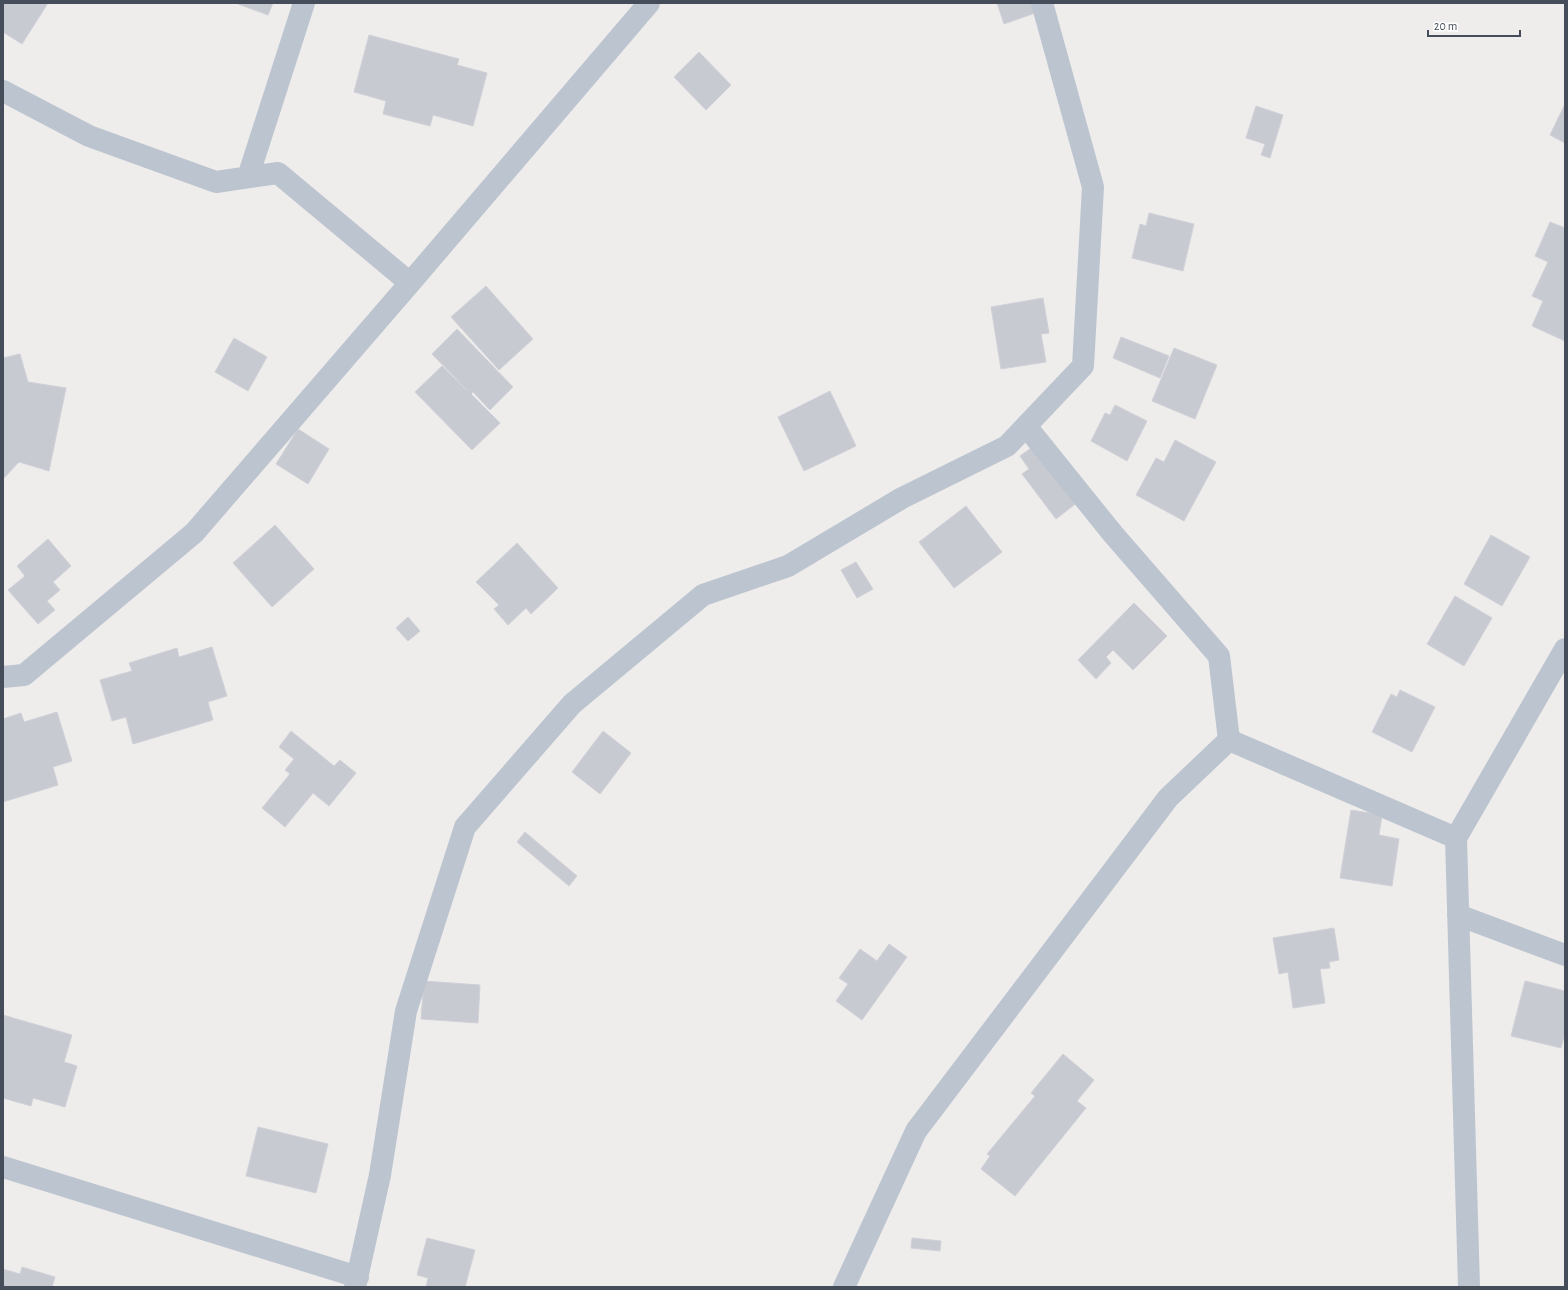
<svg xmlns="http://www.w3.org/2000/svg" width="1568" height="1290" font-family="'Alegreya Sans',sans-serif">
<rect width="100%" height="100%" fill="#efecec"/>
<path fill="#c8cad2" stroke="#d0d1d8" d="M3 3H48L22 44 3 32Z
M239 3H273L268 15 238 4Z
M997 3H1038L1041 11 1004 24Z
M369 35 459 59 457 65 487 73 473 126 433 115 430 126 383 114 386 101 354 92Z
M699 52 731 85 706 110 674 77Z
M1565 104V143L1550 135Z
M1256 106 1283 115 1270 158 1261 155 1265 144 1246 138Z
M1149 213 1194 224 1183 271 1132 258 1140 224 1146 226Z
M1550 222 1565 228V341L1532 326 1543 301 1532 296 1548 262 1535 256Z
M486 286 533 339 499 370 451 317Z
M1043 298 1049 333 1041 334 1046 362 1001 369 991 307Z
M457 329 513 387 490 410 473 392 471 394 500 423 472 450 415 392 442 366 467 391V390L432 354Z
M1121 337 1169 356 1160 378 1113 358Z
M234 338 267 357 248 391 215 372Z
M1174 348 1217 365 1195 419 1152 401Z
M20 354 28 382 66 388 49 471 19 462 3 479V358Z
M830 391 856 446 804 471 778 417Z
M1115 405 1147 421 1127 461 1091 441 1105 413 1110 415Z
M298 429 329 449 308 484 276 464Z
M1175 440 1216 462 1184 521 1136 495 1156 458 1164 462Z
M1035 445 1078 502 1056 519 1022 474 1029 469 1020 456Z
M966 506 1002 552 954 588 919 542Z
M275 525 314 569 272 607 233 563Z
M1491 535 1530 557 1502 606 1464 584Z
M48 539 71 566 53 582 60 590 47 601 55 610 38 624 8 590 25 576 17 566Z
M517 543 558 588 531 614 526 608 508 625 494 609 499 605 476 582Z
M856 562 873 589 857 598 841 570Z
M1455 596 1492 618 1464 666 1427 644Z
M1134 603 1167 636 1133 670 1113 650 1106 657 1111 663 1096 679 1078 660Z
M408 617 420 631 408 641 396 628Z
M212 647 227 696 208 702 213 720 133 744 126 717 112 721 100 680 132 671 129 663 177 648 179 657Z
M1400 690 1435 707 1412 752 1372 732 1391 694 1397 697Z
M57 712 72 761 53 767 58 785 3 802V719L21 713 24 722Z
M291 731 334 766 340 760 356 773 329 806 313 793 285 827 262 808 290 774 285 770 294 759 279 747Z
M603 731 631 753 600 794 572 772Z
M1351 810 1382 815 1379 835 1399 839 1392 886 1340 878Z
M525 832 577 876 569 886 517 842Z
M1334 928 1339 960 1329 962 1330 968 1320 969 1325 1003 1293 1008 1288 972 1279 974 1273 938Z
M889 944 907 957 862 1020 836 1001 848 984 839 978 860 949 877 961Z
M424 981 480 985 478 1023 421 1019Z
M1525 981 1565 991V1033L1561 1048 1511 1036Z
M3 1015 72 1035 64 1062 77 1066 65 1107 33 1098 31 1106 3 1098Z
M1063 1054 1094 1080 1077 1101 1086 1108 1015 1196 981 1169 990 1156 987 1154 1035 1096 1031 1093Z
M258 1127 328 1144 316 1193 246 1176Z
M427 1238 475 1250 465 1287H426L428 1278 417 1275Z
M912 1238 941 1241 940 1251 911 1248Z
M22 1267 55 1277 52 1287H3V1269L20 1274Z"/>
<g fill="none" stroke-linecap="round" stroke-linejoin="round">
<path stroke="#bcc5cf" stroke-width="22" d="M3 91 89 136 216 182 278 173 410 283
M248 177 304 3
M1026 426 1113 534 1219 656 1229 740 1456 838 1565 649
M3 677 24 675 194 533 410 283 649 3
M1456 838 1469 1287
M1458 915 1565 955
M3 1167 358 1277
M355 1287 380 1175 406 1011 465 827 572 704 703 595 788 566 902 498 1007 446 1083 366 1093 187 1042 3
M844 1287 916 1131 1168 798 1229 740"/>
</g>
<rect width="1568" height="1290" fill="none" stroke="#444d59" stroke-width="8"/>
<path d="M1428 30v6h92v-6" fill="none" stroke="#444d59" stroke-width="2"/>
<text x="1434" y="30" font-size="12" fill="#444d59" stroke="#ffffff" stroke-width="3" paint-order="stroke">20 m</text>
</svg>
